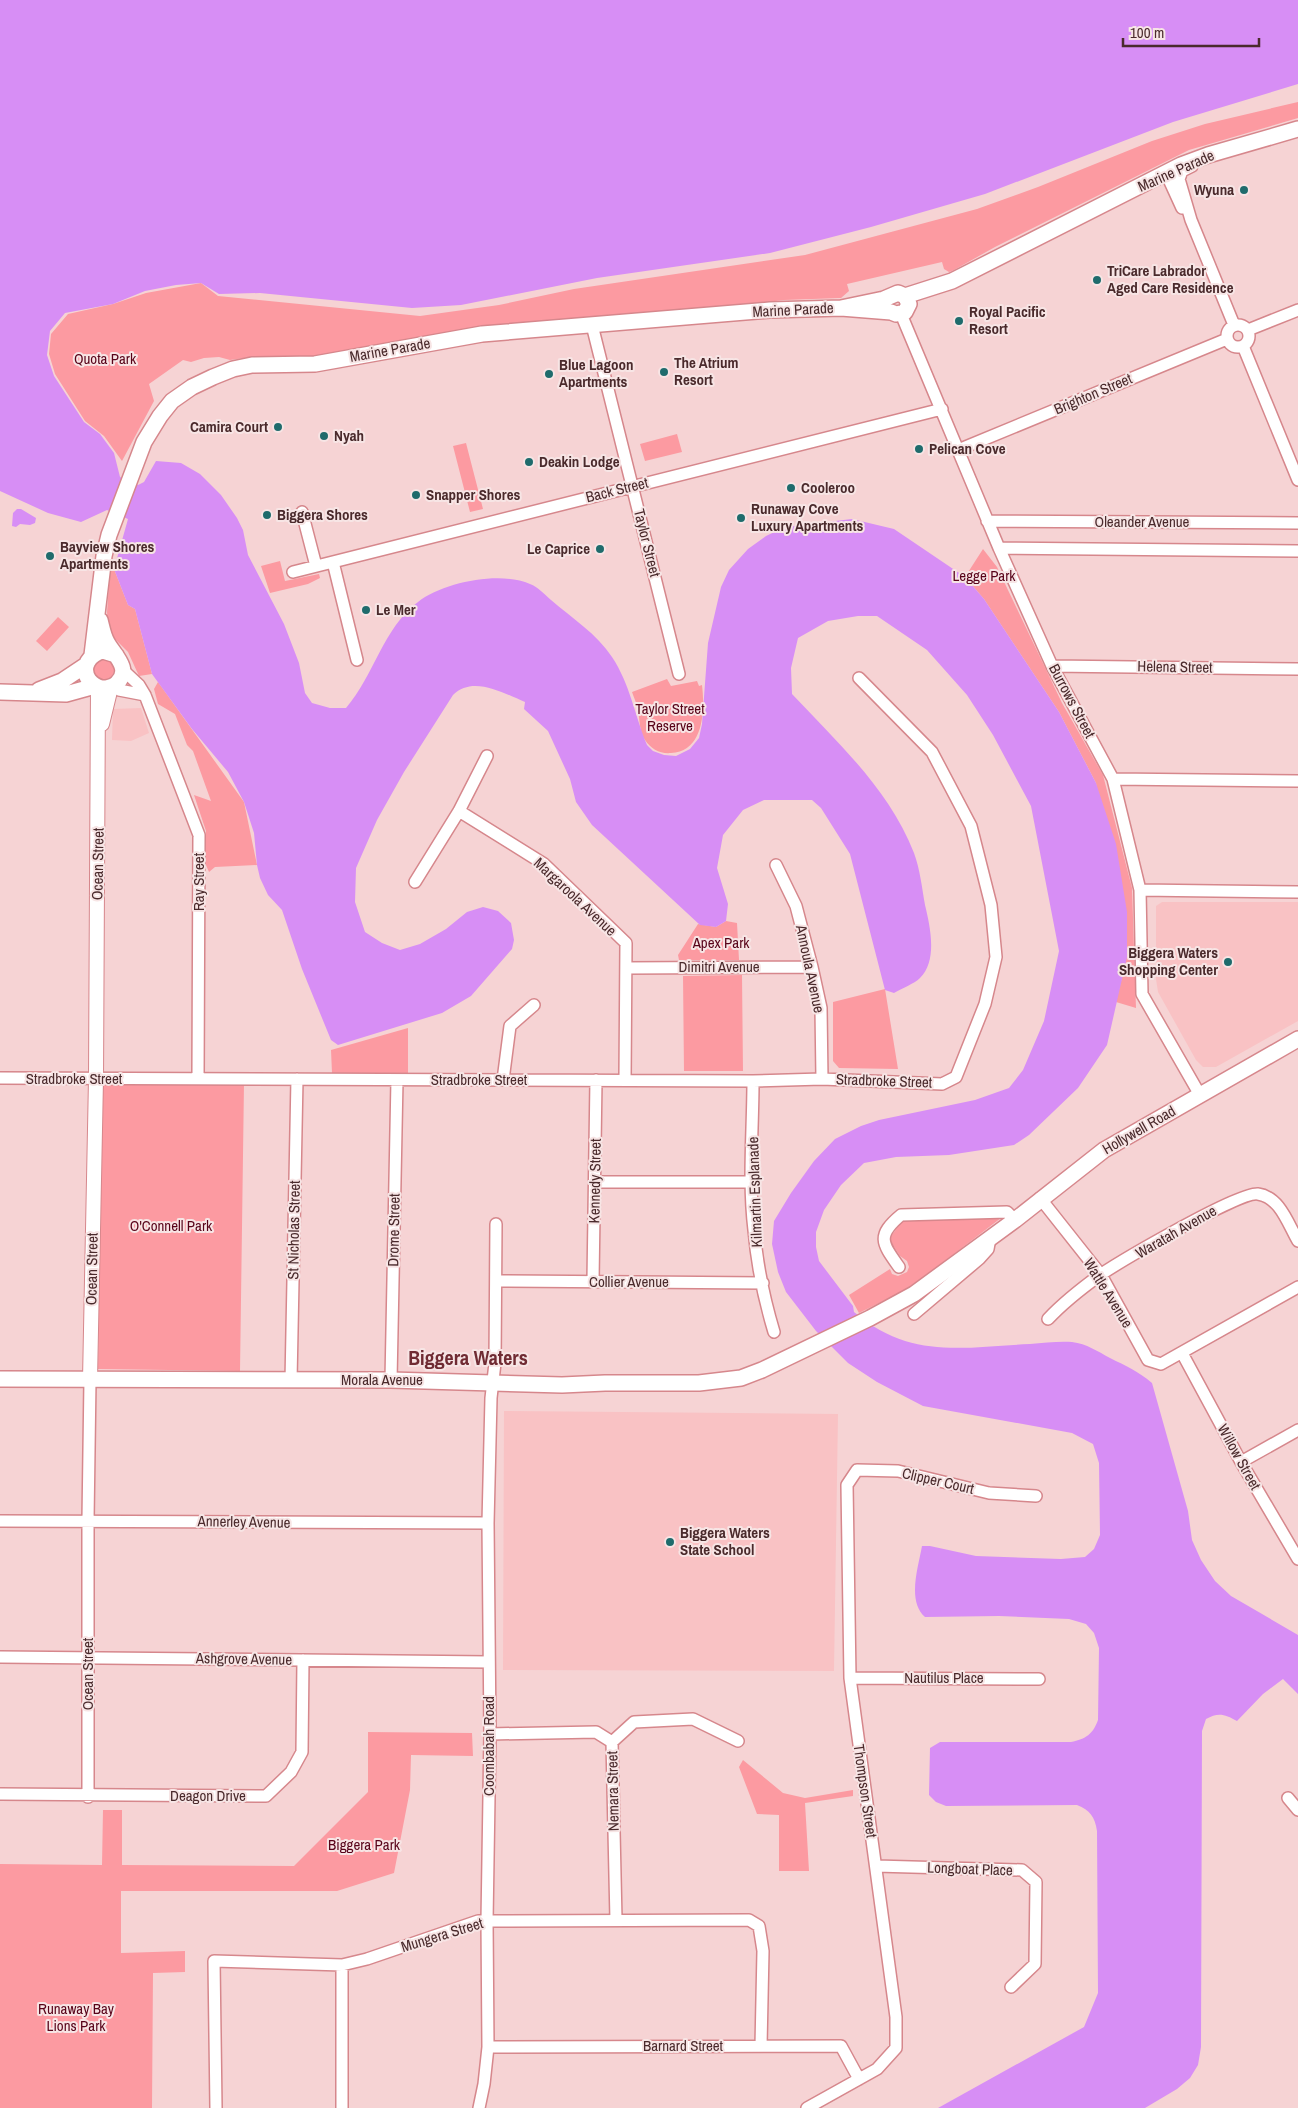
<svg xmlns="http://www.w3.org/2000/svg" width="1298" height="2108" font-family="'Archivo Narrow',sans-serif">
<rect width="100%" height="100%" fill="#f6d3d4"/>
<path fill="#f9c2c4" d="M141 708 149 733 131 741 112 740 113 709Z
M1162 902H1298V1021L1216 1067H1203L1196 1060 1158 992 1156 979V906Z
M504 1411 838 1414 834 1671 503 1670Z"/>
<path fill="#fc9aa1" d="M1298 102V118L1189 150 995 247 954 270 949 272 944 269 942 262 847 284 849 291 841 298 784 300 590 321 331 357 287 359 258 356 230 360 219 357 204 358 191 362 183 360 149 384 154 401 122 461 104 436 85 421 55 374 49 354 51 334 68 314 113 304 146 293 201 283 218 296 420 316 499 305 574 289 805 255 977 209 1038 187 1152 141 1205 124Z
M677 434 682 452 645 461 640 444Z
M466 443 483 509 470 512 453 446Z
M983 549 997 567 1062 703 1103 775 1132 888 1136 1008 1116 1002 1123 973 1096 783 1059 712 984 599 965 577Z
M280 561 285 581 319 574 320 578 308 584 270 593 261 566Z
M114 569 128 605 135 609 152 674 139 676 128 652 112 636 108 626 107 612 110 571Z
M58 617 69 627 47 651 36 641Z
M92 670a11 11 0 1 1 22 0a11 11 0 1 1-22 0Z
M667 679 671 686 697 681 699 686 702 685C705 710 704 752 671 753 660 754 651 749 645 740 639 732 640 720 638 710 637 704 634 698 632 692Z
M158 682 244 802 257 865 215 867 209 872 206 865V831L194 795 211 801 193 751 187 745 175 714 158 704 154 689Z
M726 921 737 923 739 960H679L678 955 698 924 716 927Z
M742 975 743 1071H684L683 976Z
M885 989 898 1069 839 1068 833 1061V1002Z
M408 1028V1073H332L331 1050Z
M102 1080 244 1083 240 1371 98 1369Z
M1001 1218 929 1273 903 1291 859 1313 849 1295 890 1269 892 1274 898 1276 907 1272 909 1267 907 1261 900 1256 889 1239 902 1221 912 1219Z
M368 1732 472 1733 473 1756 411 1755 410 1790 394 1873 337 1891H121V1953L185 1951V1972L153 1973 152 2108H0V1864L102 1865 103 1810H122V1865L294 1866 368 1792Z
M743 1760 783 1793 805 1798 853 1790V1796L805 1803 809 1871H779V1815L757 1814 739 1767Z"/>
<path fill="#d78ef5" d="M0 0H1298V84L1173 122 985 194 871 227 770 253 597 278 461 305 412 308 260 293 219 294 201 283 176 285 145 291 113 304 65 313 50 331 47 355 54 376 84 422 100 434 114 453 120 477 138 485 144 482 156 461 181 463 200 474 221 495 237 518 243 530 248 555 284 624 299 663 305 693 312 703 330 708H346C374 676 383 628 418 602 444 582 500 571 530 584 538 587 545 595 551 600 572 618 597 634 612 657 630 684 635 716 647 745L653 751 664 755 676 756 690 749 699 738 702 724 708 643 721 587 729 570 748 549 766 536 785 527 852 519 894 529 965 577 984 599 1059 712 1096 783 1116 844 1127 912V957L1107 1045 1078 1088 1029 1135 1014 1145 949 1155 896 1157 864 1163 841 1185 824 1210 816 1232V1247L819 1261 853 1306 854 1312C911 1360 962 1347 1030 1344 1044 1343 1059 1341 1072 1342 1087 1344 1097 1351 1110 1358 1126 1366 1138 1371 1152 1383L1188 1511 1192 1540 1201 1560 1215 1581 1231 1596 1298 1635V1694L1283 1679 1263 1694 1237 1721C1225 1714 1218 1712 1206 1719L1202 1731 1201 2047 1198 2065 1190 2078 1177 2089 1145 2108H938L1084 2027 1098 1993 1097 1831C1095 1817 1090 1810 1077 1805L946 1806 936 1802 929 1795 930 1748 940 1742H1071C1086 1739 1093 1734 1098 1720L1099 1648 1094 1633 1086 1624 1069 1619 999 1616 925 1617C907 1601 918 1568 922 1546H930L976 1556 1061 1559 1085 1557 1094 1549 1100 1535 1099 1463 1093 1444 1072 1433 923 1406 877 1382 848 1363 816 1331 786 1292 778 1272 772 1244 774 1221 791 1193 814 1161 835 1139 861 1126 879 1120 975 1100 1009 1088 1023 1070 1044 1021 1059 951 1031 806 993 735 967 695 927 650 877 616H858L828 621 798 638 791 668 792 694C838 743 889 789 914 853 920 869 922 888 925 905 930 926 938 960 920 978 914 984 902 988 894 993L885 990 850 854 821 808 812 800H764L743 810 723 835 717 868 728 904 726 921 716 927 700 925 592 825 576 802 570 779 548 731 524 709 525 702C503 693 473 675 453 695L404 772 377 820 356 868 355 902 365 932 382 943 400 950 420 944 446 929 467 912 483 907 498 911 511 923 514 940 512 949 471 996 442 1013 338 1045 331 1040 302 969 282 910 268 895 260 878 257 865 254 833 244 802 228 772 192 729 152 674 135 609 128 605 114 569 128 519 107 510 81 522 48 513 0 491Z
M17 509H21L36 518 35 523 30 525 20 524 16 527 12 526 13 513Z"/>
<g fill="none" stroke-linecap="round" stroke-linejoin="round">
<defs>
<path id="minor" d="M1192 166 1182 171 1179 179 1191 220 1234 325
M1166 173 1182 208
M901 314 999 548 1052 666 1113 779 1140 890 1142 994 1200 1095
M1227 336a11 11 0 1 1 22 0a11 11 0 1 1-22 0Z
M592 325 679 674
M1248 330 1298 310
M1243 346 1298 480
M958 450 1227 339
M302 512 316 566
M987 521 1298 523
M999 548 1298 551
M333 562 357 660
M293 572 942 409
M1052 666 1298 669
M123 670 139 685 145 695 199 835 198 1079
M113 686 119 690 145 695
M1113 779 1298 781
M459 811 544 864 626 943 625 1080
M776 865 796 906 812 967 821 1008 822 1079
M415 882 459 811 487 756
M1140 890 1298 892
M626 968 812 967
M0 1078 753 1081 822 1079 942 1084 956 1077 985 1004 996 957 991 905 971 826 932 752 859 678
M503 1080 510 1026 534 1005
M753 1081C753 1130 748 1181 754 1230 757 1264 764 1299 774 1332
M595 1182H752
M1040 1198 1101 1275 1148 1360 1161 1364 1298 1287
M899 1267C882 1243 876 1236 901 1215L1007 1212 1015 1220
M496 1281 763 1283
M593 1281 596 1080
M914 1314 979 1259 988 1249 990 1238
M1048 1319C1063 1303 1082 1288 1100 1275 1121 1261 1240 1191 1258 1194 1280 1197 1288 1224 1298 1241
M1182 1353 1241 1462 1298 1559
M391 1380 397 1080
M291 1381 297 1079
M1241 1462 1298 1430
M0 1521 488 1523
M0 1657 489 1662
M850 1678 1039 1679
M490 1734 596 1732 612 1742
M0 1794 266 1796 291 1772 302 1752 303 1660
M88 1797V1520L90 1380
M1288 1798 1298 1810
M876 1866 1022 1870 1036 1882 1035 1964 1011 1987
M616 1920 612 1742 634 1722 693 1719 738 1741
M488 2047 841 2046 859 2079
M216 2108 214 1961 342 1965 367 1959 478 1921 749 1920 759 1926 763 1951 761 2046
M342 2108V1965
M479 2108 484 2084 488 2047 487 1921 490 1734 488 1523 491 1398 495 1363 496 1224
M807 2108 877 2069 896 2048V2017L850 1678 847 1485 857 1470 898 1471 989 1493 1036 1496"/>
<path id="tertiary" d="M102 724 111 687
M90 1380 96 1079 98 687"/>
<path id="secondary" d="M905 296 952 281 1181 165 1208 155 1298 129
M100 620C102 627 103 635 107 642 114 655 132 669 117 683 113 687 108 688 102 688 97 687 92 684 89 680 80 667 90 654 103 651L116 655
M92 655 104 556 109 535 144 442 160 416 172 401 192 387 213 377 233 369 252 365 315 364 482 334 770 310 841 308 884 299 898 293 905 296 909 304 905 312 896 314 891 312 841 308
M39 690 62 681 86 665
M0 692 66 694 95 686
M0 1379 391 1380 562 1385 605 1383H699L741 1378 762 1370 870 1318 914 1294 1015 1220 1104 1150 1298 1039"/>
</defs>
<use href="#minor" stroke="#d6878c" stroke-width="14"/>
<use href="#tertiary" stroke="#d6878c" stroke-width="16"/>
<use href="#secondary" stroke="#d6878c" stroke-width="18"/>
<use href="#minor" stroke="#fff" stroke-width="11"/>
<use href="#tertiary" stroke="#fff" stroke-width="14"/>
<use href="#secondary" stroke="#fff" stroke-width="15"/>
</g>
<g fill="#1f6b6c" stroke="#f7e5e5" stroke-width="2">
<circle cx="1244" cy="190" r="5"/>
<circle cx="1097" cy="280" r="5"/>
<circle cx="959" cy="321" r="5"/>
<circle cx="664" cy="372" r="5"/>
<circle cx="549" cy="374" r="5"/>
<circle cx="278" cy="427" r="5"/>
<circle cx="324" cy="436" r="5"/>
<circle cx="919" cy="449" r="5"/>
<circle cx="529" cy="462" r="5"/>
<circle cx="791" cy="488" r="5"/>
<circle cx="416" cy="495" r="5"/>
<circle cx="267" cy="515" r="5"/>
<circle cx="741" cy="518" r="5"/>
<circle cx="600" cy="549" r="5"/>
<circle cx="50" cy="556" r="5"/>
<circle cx="366" cy="610" r="5"/>
<circle cx="1228" cy="962" r="5"/>
<circle cx="670" cy="1542" r="5"/>
</g>
<g text-anchor="middle" stroke-width="4" stroke-linejoin="round" paint-order="stroke">
<g font-size="15" fill="#4a2a2c" stroke="#f7e5e5">
<text transform="translate(1176 171) rotate(-24)" y="5">Marine Parade</text>
<text transform="translate(793 310) rotate(-3)" y="5">Marine Parade</text>
<text transform="translate(390 350) rotate(-10)" y="5">Marine Parade</text>
<text transform="translate(1093 394) rotate(-23)" y="5">Brighton Street</text>
<text transform="translate(617 490) rotate(-14)" y="5">Back Street</text>
<text x="1142" y="527">Oleander Avenue</text>
<text transform="translate(647 543) rotate(76)" y="5">Taylor Street</text>
<text transform="translate(1175 667) rotate(1)" y="5">Helena Street</text>
<text transform="translate(1072 701) rotate(62)" y="5">Burrows Street</text>
<text transform="translate(98 864) rotate(-89)" y="5">Ocean Street</text>
<text transform="translate(199 882) rotate(-90)" y="5">Ray Street</text>
<text transform="translate(575 897) rotate(43)" y="5">Margaroola Avenue</text>
<text x="719" y="972">Dimitri Avenue</text>
<text transform="translate(810 969) rotate(78)" y="5">Annoula Avenue</text>
<text x="74" y="1084">Stradbroke Street</text>
<text x="479" y="1085">Stradbroke Street</text>
<text transform="translate(884 1081) rotate(2)" y="5">Stradbroke Street</text>
<text transform="translate(1139 1130) rotate(-30)" y="5">Hollywell Road</text>
<text transform="translate(595 1181) rotate(-89)" y="5">Kennedy Street</text>
<text transform="translate(755 1192) rotate(-92)" y="5">Kilmartin Esplanade</text>
<text transform="translate(294 1230) rotate(-89)" y="5">St Nicholas Street</text>
<text transform="translate(394 1230) rotate(-89)" y="5">Drome Street</text>
<text transform="translate(1176 1232) rotate(-30)" y="5">Waratah Avenue</text>
<text transform="translate(92 1269) rotate(-89)" y="5">Ocean Street</text>
<text x="629" y="1287">Collier Avenue</text>
<text transform="translate(1108 1293) rotate(58)" y="5">Wattle Avenue</text>
<text x="382" y="1385">Morala Avenue</text>
<text transform="translate(1239 1457) rotate(61)" y="5">Willow Street</text>
<text transform="translate(938 1481) rotate(13)" y="5">Clipper Court</text>
<text transform="translate(244 1522) rotate(1)" y="5">Annerley Avenue</text>
<text transform="translate(244 1659) rotate(1)" y="5">Ashgrove Avenue</text>
<text transform="translate(88 1674) rotate(-90)" y="5">Ocean Street</text>
<text x="944" y="1683">Nautilus Place</text>
<text transform="translate(489 1746) rotate(-90)" y="5">Coombabah Road</text>
<text transform="translate(613 1791) rotate(-91)" y="5">Nemara Street</text>
<text transform="translate(865 1791) rotate(82)" y="5">Thompson Street</text>
<text x="208" y="1801">Deagon Drive</text>
<text transform="translate(970 1869) rotate(2)" y="5">Longboat Place</text>
<text transform="translate(442 1935) rotate(-17)" y="5">Mungera Street</text>
<text x="683" y="2051">Barnard Street</text>
</g>
<g font-size="15" font-weight="bold" fill="#4a2a2c" stroke="#f7e5e5" text-anchor="start">
<text x="1234" y="195" text-anchor="end">Wyuna</text>
<text x="1107" y="276">TriCare Labrador<tspan x="1107" dy="17">Aged Care Residence</tspan></text>
<text x="969" y="317">Royal Pacific<tspan x="969" dy="17">Resort</tspan></text>
<text x="674" y="368">The Atrium<tspan x="674" dy="17">Resort</tspan></text>
<text x="559" y="370">Blue Lagoon<tspan x="559" dy="17">Apartments</tspan></text>
<text x="268" y="432" text-anchor="end">Camira Court</text>
<text x="334" y="441">Nyah</text>
<text x="929" y="454">Pelican Cove</text>
<text x="539" y="467">Deakin Lodge</text>
<text x="801" y="493">Cooleroo</text>
<text x="426" y="500">Snapper Shores</text>
<text x="751" y="514">Runaway Cove<tspan x="751" dy="17">Luxury Apartments</tspan></text>
<text x="277" y="520">Biggera Shores</text>
<text x="60" y="552">Bayview Shores<tspan x="60" dy="17">Apartments</tspan></text>
<text x="590" y="554" text-anchor="end">Le Caprice</text>
<text x="376" y="615">Le Mer</text>
<text x="1218" y="958" text-anchor="end">Biggera Waters<tspan x="1218" dy="17">Shopping Center</tspan></text>
<text x="680" y="1538">Biggera Waters<tspan x="680" dy="17">State School</tspan></text>
</g>
<g font-size="15" fill="#580319" stroke="#f7e5e5">
<text x="105" y="364">Quota Park</text>
<text x="984" y="581">Legge Park</text>
<text x="670" y="714">Taylor Street<tspan x="670" dy="17">Reserve</tspan></text>
<text x="721" y="948">Apex Park</text>
<text x="171" y="1231">O'Connell Park</text>
<text x="364" y="1850">Biggera Park</text>
<text x="76" y="2014">Runaway Bay<tspan x="76" dy="17">Lions Park</tspan></text>
</g>
<g font-size="20" font-weight="bold" fill="#702b33" stroke="#f7e5e5">
<text x="468" y="1365">Biggera Waters</text>
</g>
</g>
<path d="M1123 38v8h136v-8" fill="none" stroke="#4a2a2c" stroke-width="2.5"/>
<text x="1130" y="38" font-size="15" fill="#4a2a2c" stroke="#f7e5e5" stroke-width="4" paint-order="stroke">100 m</text>
</svg>
